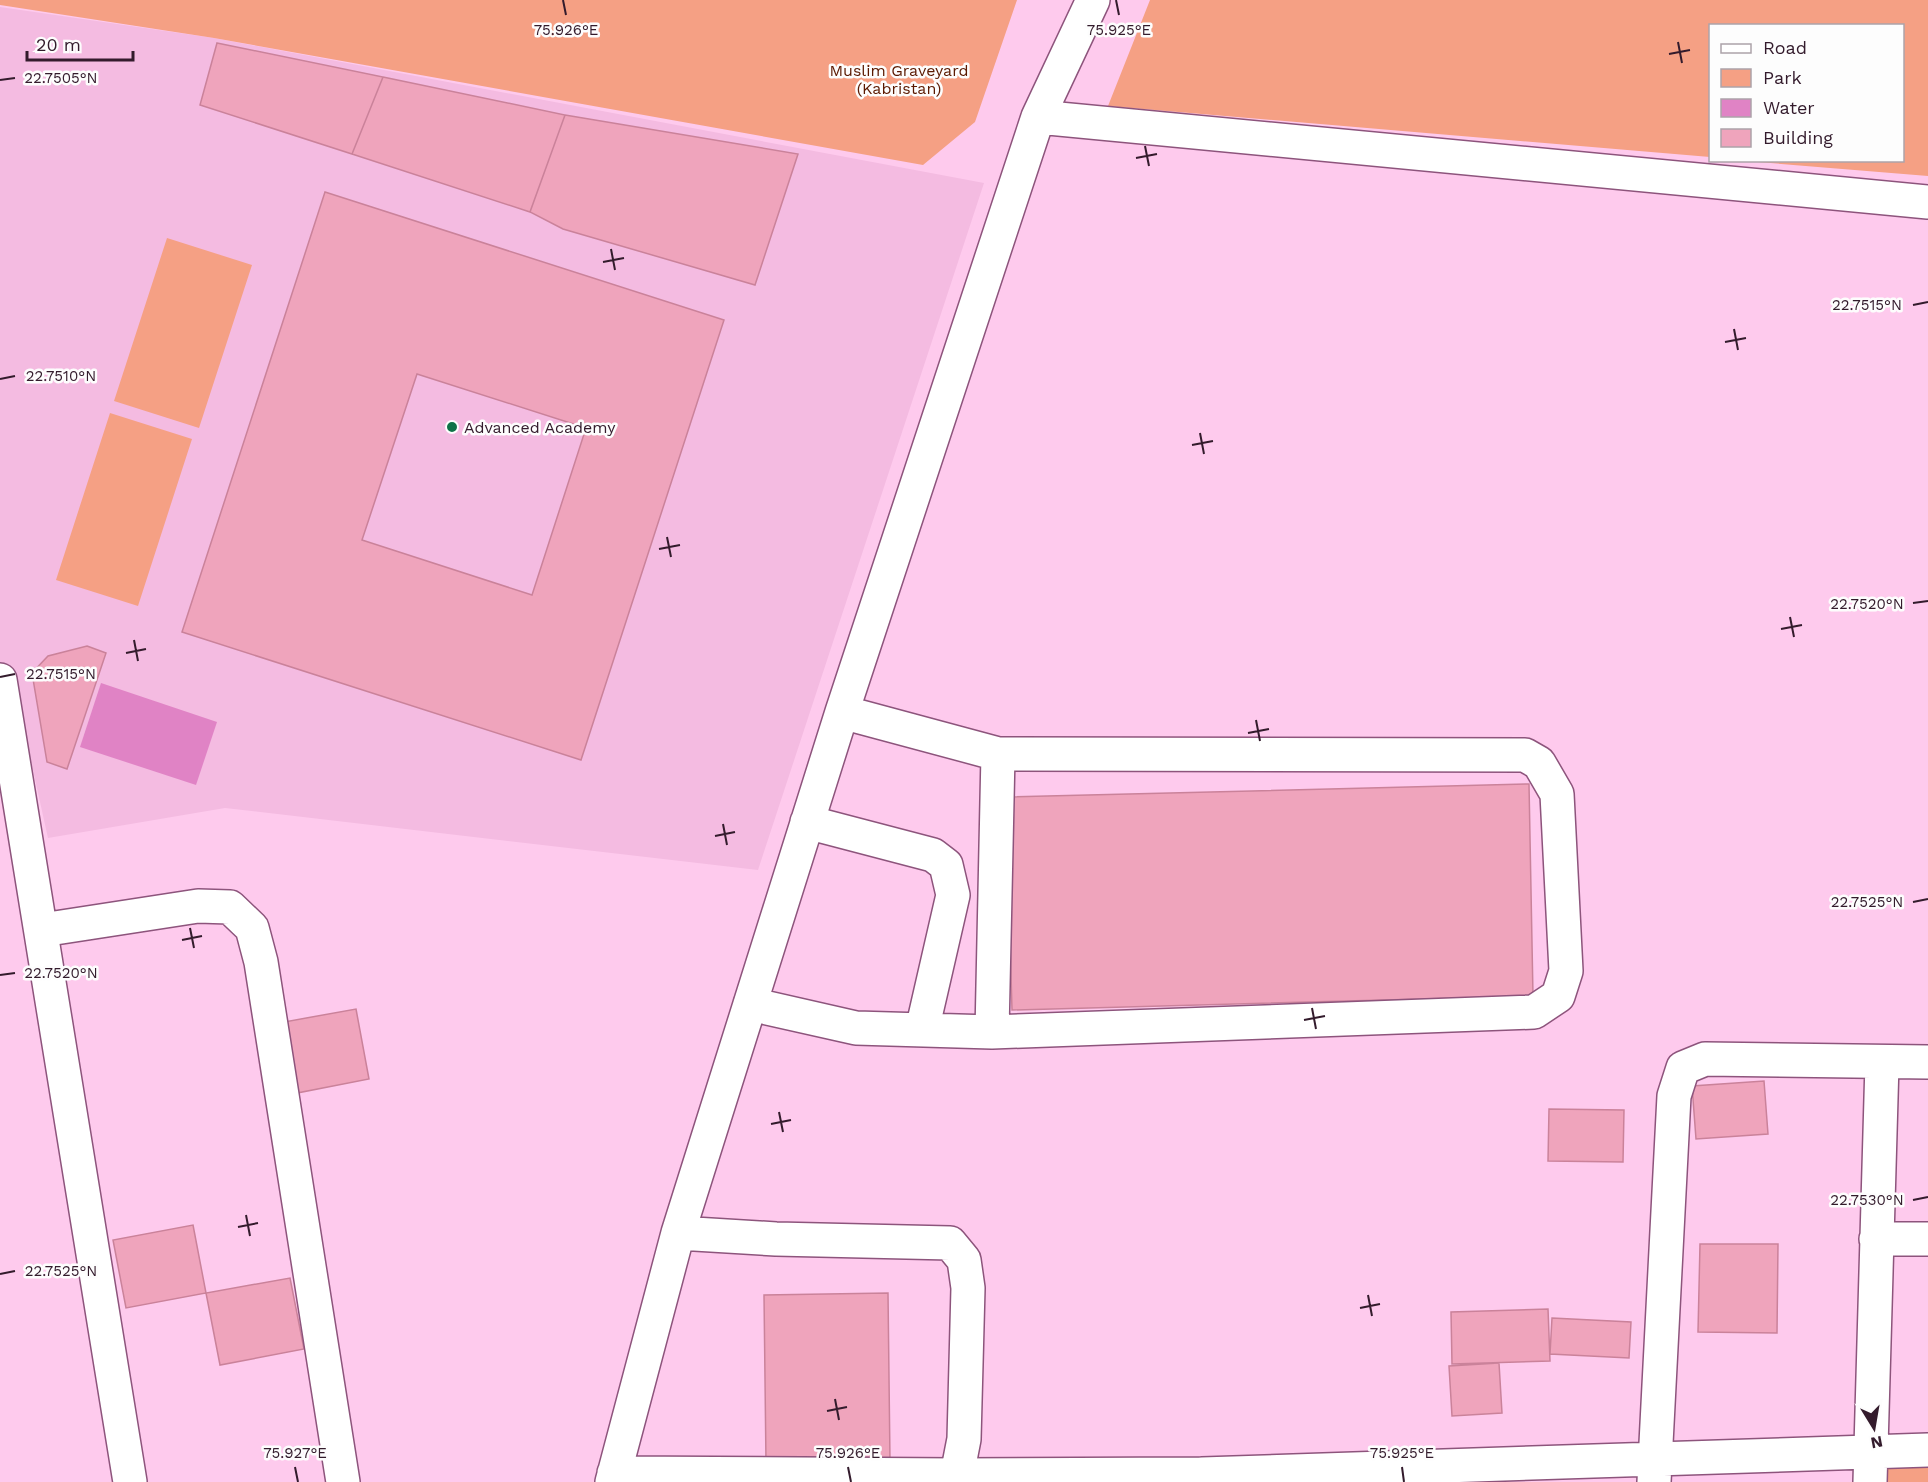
<svg xmlns="http://www.w3.org/2000/svg" width="1928" height="1482" font-family="'Work Sans',sans-serif">
<rect width="100%" height="100%" fill="#fecaed"/>
<path fill="#f4bbe1" d="M0 7 214 38 984 183 758 870 225 808 48 838 11 671 0 672Z"/>
<path fill="#f5a084" d="M0 0H1017L975 122 923 165 214 38 0 5Z
M1150 0H1928V176L1745 161 1902 160V26H1710V157L1108 106Z
M167 238 252 265 199 428 114 401Z
M110 413 192 439 138 606 56 580Z
M1876 1438H1928V1482H1876Z"/>
<path fill="#e083c5" d="M101 683 217 722 196 785 80 747Z"/>
<path fill="#efa4bc" stroke="#ca829a" stroke-width="1.5" fill-rule="evenodd" d="M217 43 383 77 352 154 200 105Z
M383 77 565 115 530 212 352 154Z
M565 115 798 154 755 285 563 229 530 212Z
M325 192 724 320 581 760 182 632ZM417 374 586 428 532 595 362 540Z
M87 646 106 653 67 769 47 762 32 673 48 656Z
M1529 784 1533 996 1012 1010 1006 797Z
M356 1009 369 1079 297 1093 284 1022Z
M1764 1081 1768 1134 1696 1139 1692 1086Z
M1549 1109 1624 1110 1623 1162 1548 1161Z
M193 1225 206 1293 126 1308 113 1240Z
M1700 1244H1778L1777 1333 1698 1332Z
M290 1278 304 1349 220 1365 206 1293Z
M888 1293 890 1461 766 1463 764 1295Z
M1548 1309 1550 1361 1452 1364 1451 1312Z
M1552 1318 1631 1322 1629 1358 1550 1354Z
M1499 1363 1502 1413 1452 1416 1449 1366Z"/>
<g fill="none" stroke-linecap="round" stroke-linejoin="round">
<defs>
<path id="minor" d="M1038 117 1928 202
M0 680 130 1482
M842 712 998 754 1525 755 1539 763 1557 794 1566 971 1558 996 1534 1012 992 1032 998 754
M807 822 933 855 946 865 953 895 922 1030
M42 930 198 906 230 907 252 928 261 962 343 1482
M750 1004 856 1028 992 1032
M1876 1239H1928
M614 1473 957 1475 964 1439 968 1288 964 1260 950 1243 776 1239 678 1233
M612 1482 678 1233 842 712 1038 117 1093 0
M957 1482V1475L1202 1474
M1201 1482 1202 1474 1928 1450
M1654 1482 1674 1096 1683 1068 1705 1059 1928 1062
M1870 1482 1882 1063"/>
</defs>
<use href="#minor" stroke="#8d547c" stroke-width="36"/>
<use href="#minor" stroke="#fff" stroke-width="33"/>
</g>
<path fill="none" stroke="#331b2c" stroke-width="2" d="M563 0 566 15M1116 0 1119 15M1678 42 1682 63M1669 54 1690 50M0 80 15 78M1145 146 1149 166M1136 158 1157 154M611 249 615 270M603 262 624 258M1913 305 1928 302M1734 329 1738 350M1725 342 1746 338M0 379 15 376M1200 433 1204 454M1192 445 1213 441M667 537 671 557M659 549 680 545M1913 603 1928 601M1790 617 1794 637M1781 629 1802 625M134 640 138 661M126 653 146 649M0 677 15 674M1256 720 1260 741M1248 733 1269 729M723 824 727 845M715 836 735 832M1913 902 1928 899M190 928 194 948M182 940 202 936M0 975 15 973M1312 1008 1316 1029M1304 1020 1325 1016M779 1112 783 1132M771 1124 791 1120M1913 1200 1928 1197M246 1215 250 1236M238 1227 258 1223M0 1274 15 1271M1368 1295 1372 1316M1360 1308 1380 1304M835 1399 839 1420M827 1411 847 1407M295 1467 298 1482M848 1467 851 1482M1402 1467 1404 1482"/>
<circle fill="#0f7248" stroke="#fdfdfd" stroke-width="2" cx="452" cy="427" r="6"/>
<g text-anchor="middle" stroke-width="5" stroke-linejoin="round" paint-order="stroke">
<g font-size="16" fill="#5b1900" stroke="#fdfdfd">
<text x="899" y="76">Muslim Graveyard<tspan x="899" dy="18">(Kabristan)</tspan></text>
</g>
<g font-size="16" fill="#331b2c" stroke="#fdfdfd" text-anchor="start">
<text x="464" y="433">Advanced Academy</text>
</g>
</g>
<g font-size="15" text-anchor="middle" fill="#331b2c" stroke="#fdfdfd" stroke-width="5" stroke-linejoin="round" paint-order="stroke">
<text x="566" y="35">75.926°E</text>
<text x="1119" y="35">75.925°E</text>
<text x="61" y="83">22.7505°N</text>
<text x="1867" y="310">22.7515°N</text>
<text x="61" y="381">22.7510°N</text>
<text x="1867" y="609">22.7520°N</text>
<text x="61" y="679">22.7515°N</text>
<text x="1867" y="907">22.7525°N</text>
<text x="61" y="978">22.7520°N</text>
<text x="1867" y="1205">22.7530°N</text>
<text x="61" y="1276">22.7525°N</text>
<text x="295" y="1458">75.927°E</text>
<text x="848" y="1458">75.926°E</text>
<text x="1402" y="1458">75.925°E</text>
</g>
<rect x="1709" y="24" width="195" height="138" fill="#fdfdfd" stroke="#aca3a9" stroke-width="1.5"/>
<rect x="1721" y="44" width="30" height="9" fill="#ffffff" stroke="#aca3a9" stroke-width="1.5"/>
<text x="1763" y="54" font-size="18" fill="#331b2c">Road</text>
<rect x="1721" y="69" width="30" height="18" fill="#f5a084" stroke="#aca3a9" stroke-width="1.5"/>
<text x="1763" y="84" font-size="18" fill="#331b2c">Park</text>
<rect x="1721" y="99" width="30" height="18" fill="#e083c5" stroke="#aca3a9" stroke-width="1.5"/>
<text x="1763" y="114" font-size="18" fill="#331b2c">Water</text>
<rect x="1721" y="129" width="30" height="18" fill="#efa4bc" stroke="#aca3a9" stroke-width="1.5"/>
<text x="1763" y="144" font-size="18" fill="#331b2c">Building</text>
<g transform="translate(1874 1428) rotate(169)" stroke="#fdfdfd" stroke-width="4.5" paint-order="stroke">
<path d="M0-4.5L10 22L0 15L-10 22Z" fill="#331b2c"/>
<text y="-9" font-size="16" font-weight="bold" text-anchor="middle" fill="#331b2c">N</text>
</g>
<path d="M27 51v9h106v-9" fill="none" stroke="#331b2c" stroke-width="3"/>
<text x="36" y="51" font-size="18" fill="#331b2c" stroke="#fdfdfd" stroke-width="4.5" paint-order="stroke">20 m</text>
</svg>
